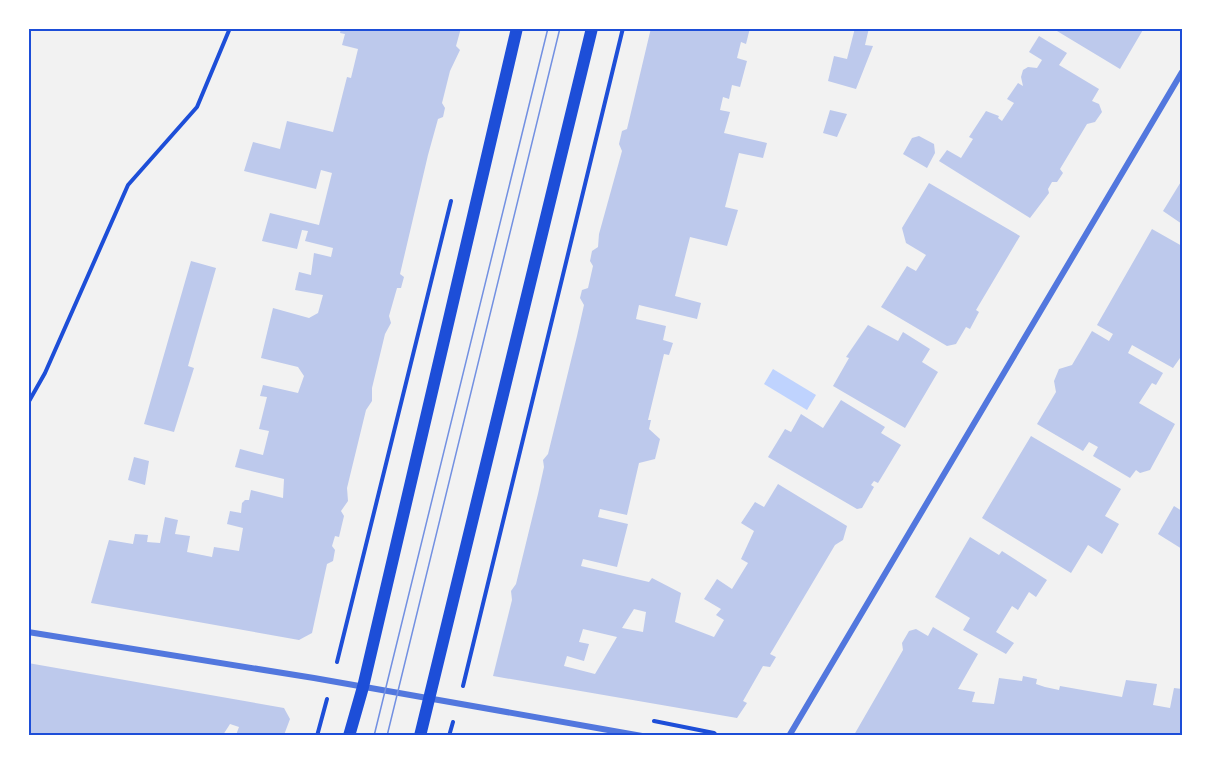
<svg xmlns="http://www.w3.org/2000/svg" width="1211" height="764" font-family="'Public Sans',sans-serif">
<rect width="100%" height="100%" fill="#f2f2f2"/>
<path fill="#bfd3fe" d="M773 369 816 395 807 410 764 384Z"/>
<path fill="#bdc9ec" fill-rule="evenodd" d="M341 28H461L456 46 460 50 450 71 442 103 445 108 443 117 438 119 428 155 400 274 404 277 401 288H397L389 316 391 323 385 334 372 388V401L366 410 347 488 348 501 341 511 344 516 339 537 335 536 332 546 335 550 333 561 327 564 312 633 299 640 91 603 109 540 133 544 135 534 148 535 147 542 160 543 165 517 178 520 175 534 190 536 187 552 212 557 214 547 239 551 243 528 227 524 230 511 241 513 242 503 245 500H249L251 490 283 498 284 479 235 467 240 449 263 455 269 431 259 429 267 397 260 396 263 385 298 393 304 376 298 367 261 358 273 308 309 318 318 313 323 295 295 290 299 272 311 275 314 253 331 257 333 248 305 241 308 231 302 230 297 249 262 241 270 213 319 225 332 173 321 170 316 189 244 171 253 142 280 149 287 121 333 132 347 77 351 78 358 49 342 45 345 34 340 33Z
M651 28H750L746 44 741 42 737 58 747 61 740 87 732 85 729 99 723 97 720 110 730 112 724 133 767 143 763 158 739 153 725 207 738 210 727 246 690 237 675 296 701 303 697 319 639 305 636 319 666 326 663 340 673 343 669 355 664 354 648 420H651L649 429 660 439 655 459 639 463 627 515 600 509 598 517 628 524 617 567 583 559 581 566 649 582 652 578 681 593 675 622 714 637 724 620 716 615 721 609 704 599 717 579 732 589 748 563 741 559 754 531 741 523 755 502 764 507 778 484 847 526 843 540 835 545 772 651 770 654 776 657 770 667 763 666 743 701 747 703 737 718 493 676 512 600 511 591 516 584 538 494 544 467 543 460 548 454 577 336 584 305 580 298 582 290 588 288 593 266 590 261 592 251 598 247 599 234 622 151 619 144 622 131 627 129ZM634 609 646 612 643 632 622 628ZM583 629 617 637 595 674 564 666 567 656 584 661 589 644 579 642Z
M855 28H869L865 45 873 46 856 89 828 81 834 56 847 59Z
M1052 28H1144L1120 69Z
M1039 36 1067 53 1059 65 1099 89 1092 101 1099 104 1102 112 1095 122 1087 124 1060 169 1063 173 1057 182H1052L1048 189 1049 193 1030 218 939 161 947 150 961 158 973 139 969 137 986 111 999 116 998 118 1002 121 1014 103 1007 99 1018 83 1023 86 1021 77 1023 70 1028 67 1037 68 1042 60 1029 52Z
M830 110 847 114 837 137 823 133Z
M919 136 934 144 935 153 927 168 903 154 912 138Z
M1182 180V224L1163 211Z
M929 183 1020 236 976 310 979 312 970 329 966 327 956 344 947 346 881 307 907 266 916 271 926 255 906 243 902 228Z
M1152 229 1182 246V359L1180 358 1173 368 1132 345 1128 353 1163 373 1156 385 1152 383 1139 403 1175 424 1150 470 1140 473 1136 470 1130 478 1093 456 1098 447 1089 442 1083 451 1037 424 1056 392 1054 381 1059 369 1072 365 1092 331 1109 341 1113 334 1097 325Z
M191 261 216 268 188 366 194 368 174 432 144 424Z
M868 325 898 341 903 332 930 349 922 362 938 372 905 428 833 386 849 358 846 357Z
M841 400 885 427 881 433 901 445 878 483 874 481 871 485 874 487 862 508 857 509 768 457 785 429 791 432 801 414 823 428Z
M1031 436 1121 489 1105 516 1119 524 1102 554 1088 545 1071 573 982 518Z
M134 457 149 461 145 485 128 480Z
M1174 506 1182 511V549L1158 534Z
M970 537 999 555 1002 551 1047 580 1036 597 1029 592 1018 610 1012 606 996 632 1014 643 1006 654 963 630 970 618 935 597Z
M933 627 978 654 958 689 975 692 972 702 994 704 999 678 1022 681 1023 676 1037 679 1036 684 1045 687 1059 690 1060 686 1122 697 1126 680 1157 684 1153 705 1170 708 1174 688 1182 689V735H854L903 650 902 643 909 631 916 629 928 636Z
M28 663 284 708 290 719 284 735H236L239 727 230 724 223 735H28Z"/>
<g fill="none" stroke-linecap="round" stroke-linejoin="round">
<path stroke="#1d4ed8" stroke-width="4" d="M28 403 45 373 128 185 197 107 230 28
M337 662 451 201
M463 686 623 28
M654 721 714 733 717 736
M317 736 327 699
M449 736 453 722"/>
<path stroke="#5277de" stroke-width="6" d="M28 632 314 678 642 736
M789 736 1182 72"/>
<path stroke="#1d4ed8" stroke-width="12" d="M349 736 363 687 517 28
M420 736 592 28"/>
<path stroke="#7290e2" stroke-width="1.5" d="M374 736 548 28
M387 736 560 28"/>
</g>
<rect width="1211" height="764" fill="none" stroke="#ffffff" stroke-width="60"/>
<rect x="30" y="30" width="1151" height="704" fill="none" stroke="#1d4ed8" stroke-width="2"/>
</svg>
